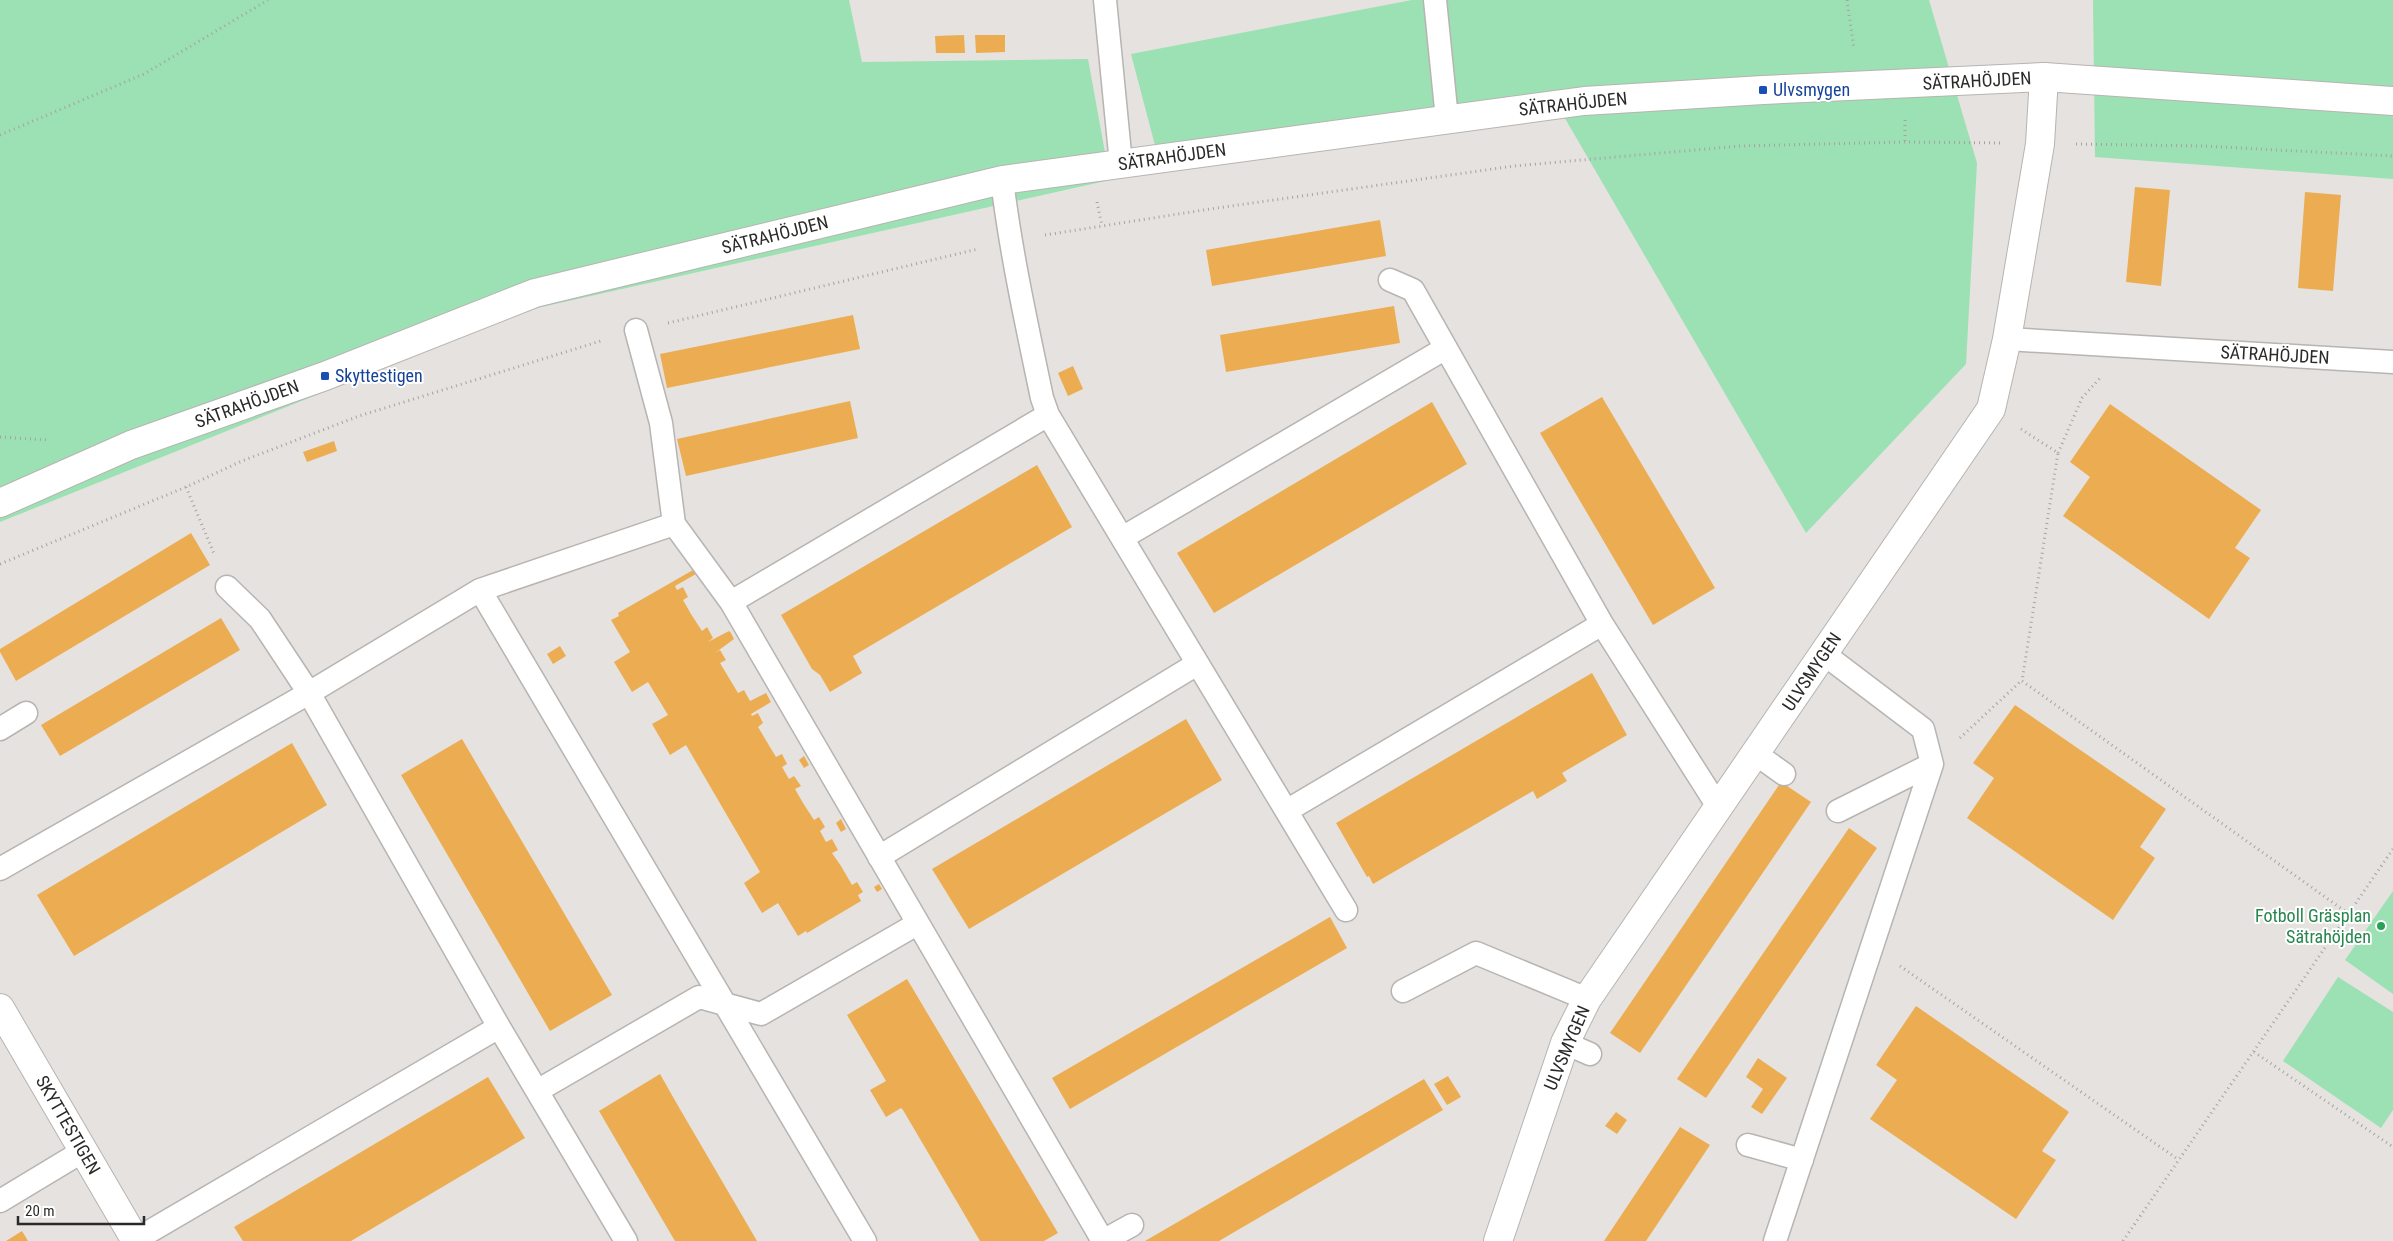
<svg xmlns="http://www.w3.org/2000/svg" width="2393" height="1241" font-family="'Roboto Condensed',sans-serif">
<rect width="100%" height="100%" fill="#e5e2df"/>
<path fill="#9ce1b3" d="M0 0H849L862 62 1088 59 1110 180 528 310 0 522Z
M1412 0H1929L1977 163 1966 364 1806 533 1563 115 1162 172 1131 54Z
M2093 0H2393V179L2095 157Z
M2393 891V994L2345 960Z
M2338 977 2393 1012V1110L2381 1128 2283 1061Z"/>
<path fill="#ecad52" d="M964 35 965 53H936L935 36Z
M975 35H1005V52L976 53Z
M2135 187 2170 190 2161 286 2126 282Z
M2305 192 2341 195 2333 291 2298 288Z
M1380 220 1386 256 1212 286 1206 250Z
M1394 306 1400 343 1226 372 1220 335Z
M853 315 860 349 667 388 660 354Z
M1073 366 1083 389 1068 396 1058 373Z
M1602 397 1715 588 1653 625 1540 433Z
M850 401 858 438 686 476 677 439Z
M1432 402 1467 464 1214 613 1177 553Z
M2110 404 2261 510 2235 548 2250 558 2209 619 2063 516 2090 477 2070 462Z
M334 441 337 451 307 462 303 452Z
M1037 465 1072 527 853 656 862 673 830 692 820 675 812 669 781 615Z
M191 533 210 565 16 681 0 652V649Z
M693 570 696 574 675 586 677 590 683 587 688 597 683 600 691 614 702 631 707 627 713 638 708 642 729 631 731 633 734 639 715 653 720 650 726 660 720 663 738 693 744 690 750 701 766 693 771 702 751 714 752 716 758 713 763 723 758 727 776 757 782 754 787 764 782 767 789 779 794 776 801 786 795 789 803 803 814 820 819 817 825 827 820 831 826 842 832 839 838 850 832 853 841 866 852 885 857 882 863 892 858 895 861 901 807 933 806 931 798 936 778 903 762 913 744 883 760 872 686 745 670 755 652 724 668 715 648 682 632 692 614 662 630 652 611 620 619 616 618 613Z
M221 618 240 650 60 756 41 725Z
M560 646 566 656 553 664 547 654Z
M1592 673 1627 735 1562 773 1567 781 1537 799 1533 791 1373 884 1369 876 1367 877 1336 823Z
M2015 705 2166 809 2140 847 2155 858 2113 920 1967 818 1994 778 1973 763Z
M1186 719 1222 780 969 929 932 869Z
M462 739 612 995 550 1031 401 775Z
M292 743 327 805 74 956 37 895Z
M804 756 809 765 804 768 799 760Z
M1781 782 1811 802 1640 1053 1610 1033Z
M841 819 846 829 841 832 836 823Z
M1849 828 1877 848 1706 1098 1677 1079Z
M879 884 882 889 877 892 874 887Z
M1330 917 1347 948 1070 1109 1052 1078Z
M907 979 1058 1233 1044 1241H980L903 1110 901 1108 886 1117 870 1090 886 1081 847 1015Z
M1916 1006 2069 1112 2042 1151 2056 1160 2016 1219 1870 1119 1897 1080 1876 1065Z
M1758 1058 1787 1078 1762 1114 1751 1107 1763 1089 1746 1077Z
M660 1074 677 1104 757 1241H675L672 1236 599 1111Z
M1448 1076 1461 1097 1447 1105 1434 1084Z
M488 1077 525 1138 351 1241H243L234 1227Z
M1424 1079 1443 1110 1219 1241H1145Z
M1616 1112 1627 1120 1617 1134 1605 1126Z
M1680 1127 1710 1145 1646 1241H1604Z
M22 1231 28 1241H6Z"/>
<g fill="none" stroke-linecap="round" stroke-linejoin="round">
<defs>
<path id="service" d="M1105 0 1121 164
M1435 0 1447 119
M1002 180C1011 254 1027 326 1042 398L1048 415 1346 910
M1390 280 1413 290 1602 624 1719 808
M636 330 661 423 674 524 731 602 1103 1241
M2007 339 2393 362
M1122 538 1446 348
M227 587 260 619 309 693 499 1027 626 1241
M480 590 865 1241
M731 602 1048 415
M0 729 26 713
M1756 754 1784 774
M1288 810 1602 624
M1838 811 1932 764
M879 857 1197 664
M0 869 309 693 480 590 674 524
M1403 991 1476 953 1587 999
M1565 1043 1590 1054
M537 1091 699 997 761 1014 917 924
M1748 1145 1802 1160
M0 1201 83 1151
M135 1240 499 1027
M1103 1241 1132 1225
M1775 1241 1932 764 1923 729 1824 654"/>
<path id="minor" d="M0 1008 136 1241
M1498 1241 1565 1043 1587 999 1991 409 2007 339 2040 144 2044 77"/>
<path id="tertiary" d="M0 503 131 445 325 376 535 293 1002 180 1584 101 1763 90 2044 77 2393 101"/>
</defs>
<use href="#service" stroke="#b7b4b1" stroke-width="25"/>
<use href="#minor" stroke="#b7b4b1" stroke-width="30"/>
<use href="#tertiary" stroke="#b7b4b1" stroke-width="30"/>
<path stroke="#a6a3a1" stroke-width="3" stroke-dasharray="1 4" stroke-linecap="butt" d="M1847 0 1854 49
M1905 120V142
M0 135 144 74 268 0
M2076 144 2201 146 2393 156
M1097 202 1102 226
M1045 235 1210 209 1514 166 1740 146 1905 142 2003 143
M668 323 978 249
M2021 429 2058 453 2022 681 2349 914
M0 437 49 440
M2058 453 2082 398 2100 378
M186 487 215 556
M0 564 186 487 242 461 359 416 604 340
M1960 738 2021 681
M1900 966 2179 1160
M2254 1052 2393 1147
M2123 1241 2393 849"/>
<use href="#service" stroke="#fff" stroke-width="22"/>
<use href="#minor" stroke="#fff" stroke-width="28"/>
<use href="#tertiary" stroke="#fff" stroke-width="28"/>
</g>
<g fill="#1a4fb4" stroke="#fff" stroke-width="2">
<rect x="1758" y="85" width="10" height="10" rx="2.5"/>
<rect x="320" y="371" width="10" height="10" rx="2.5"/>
</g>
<circle fill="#2e9e5b" stroke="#fff" stroke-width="2" cx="2381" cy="926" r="5"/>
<g text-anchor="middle" stroke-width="4" stroke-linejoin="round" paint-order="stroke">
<g font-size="18" fill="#2b2a29" stroke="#fff">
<text transform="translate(1977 81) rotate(-3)" y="6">SÄTRAHÖJDEN</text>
<text transform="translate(1573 104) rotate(-6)" y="6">SÄTRAHÖJDEN</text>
<text transform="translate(1172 157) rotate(-8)" y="6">SÄTRAHÖJDEN</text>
<text transform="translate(775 235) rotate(-14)" y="6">SÄTRAHÖJDEN</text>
<text transform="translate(2275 355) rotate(3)" y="6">SÄTRAHÖJDEN</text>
<text transform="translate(247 404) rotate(-20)" y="6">SÄTRAHÖJDEN</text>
<text transform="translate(1812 672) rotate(-56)" y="6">ULVSMYGEN</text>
<text transform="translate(1567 1048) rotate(-67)" y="6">ULVSMYGEN</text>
<text transform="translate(68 1125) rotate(60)" y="6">SKYTTESTIGEN</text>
</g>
<g font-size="18" fill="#164399" stroke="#fff" text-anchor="start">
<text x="1773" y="96">Ulvsmygen</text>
<text x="335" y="382">Skyttestigen</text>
</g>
<g font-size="18" fill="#27864d" stroke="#fff" text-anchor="end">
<text x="2371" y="922">Fotboll Gräsplan<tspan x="2371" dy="21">Sätrahöjden</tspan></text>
</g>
</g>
<path d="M18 1216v8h126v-8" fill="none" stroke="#2b2a29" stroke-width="2.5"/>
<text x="25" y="1216" font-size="15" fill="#2b2a29" stroke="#ffffff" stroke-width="4" paint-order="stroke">20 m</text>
</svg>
